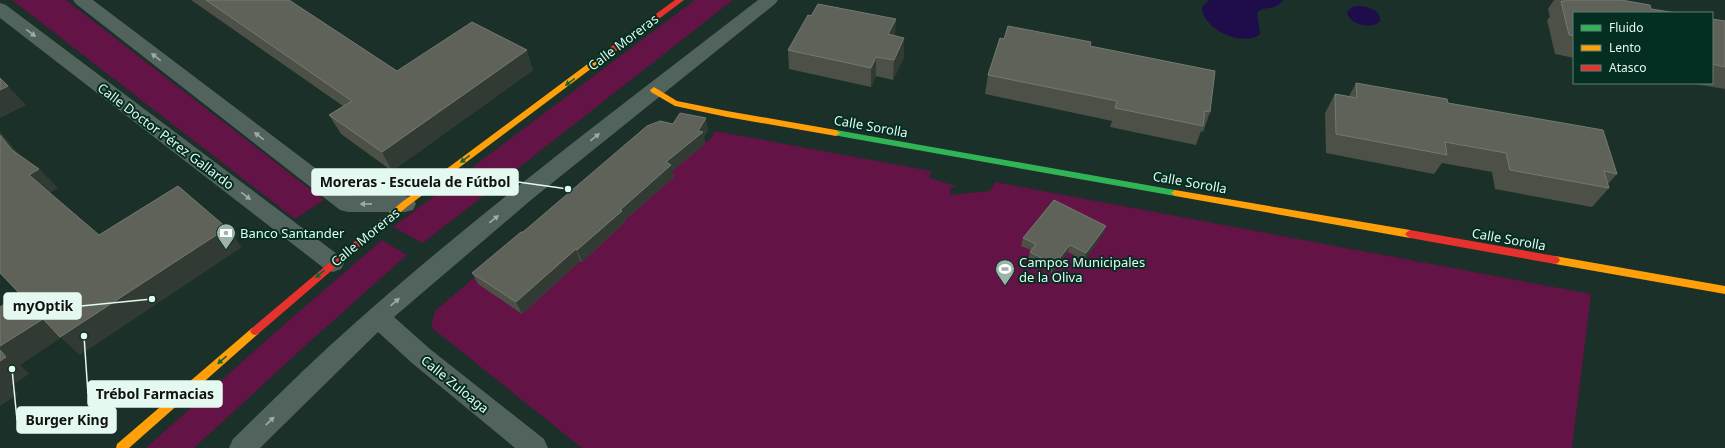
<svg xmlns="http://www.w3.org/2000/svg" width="1725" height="448" font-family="'Noto Sans',sans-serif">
<rect width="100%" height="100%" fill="#1a3028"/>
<path fill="#631345" d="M12 0H66L324 200 295 219Z
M695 0H733L423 243 393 227Z
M670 124H677L670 133 707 142 712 137 715 131 931 171 929 178 956 186 950 189 951 195 990 191 995 182 1591 294 1572 448H582L431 327 435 311 639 137Z
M382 240 407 255 306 345 194 448H146L279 329Z"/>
<path fill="#1f0d4b" d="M1209 0H1283C1274 12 1267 5 1257 12L1260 34C1243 48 1202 29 1202 7Z
M1357 6C1366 6 1381 9 1380 21 1372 30 1349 25 1347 12L1352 7Z"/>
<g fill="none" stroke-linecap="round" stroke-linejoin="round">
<path fill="#52625c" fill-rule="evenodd" d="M73 0H93L352 196H405L413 198 416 204 413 210 405 212H348L340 210 76 4Z
M758 0H778L775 4 531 200 394 317 430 349 544 439 548 448H515L412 363 378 332 260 448H229L233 439C273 400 313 360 355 323 483 209 622 105 758 0Z
M0 3 6 5 341 257 344 263 341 269 333 272 325 269 0 18Z"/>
<path fill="#30b455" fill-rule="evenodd" d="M836 130 1175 190 1179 193 1175 196 833 135 832 133 833 131Z"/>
<path fill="#ff9f0a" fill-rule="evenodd" d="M601 54H604L608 56 408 206 373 235H367L365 233 367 231 402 202Z
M654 87 677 101 727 111 836 130 840 133 836 136 727 117 675 106 651 92 650 90Z
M1175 190 1410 230 1413 232 1415 234 1413 236 1410 238 1175 196 1171 193Z
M1555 256 1725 286V294L1555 264 1552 263 1550 260 1552 257Z
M255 327 258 328 260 331 258 334 129 448H116L117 444 252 328Z"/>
<path fill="#e5322d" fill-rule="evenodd" d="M675 0H684L607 58H601V54Z
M370 229 373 231 375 233 373 235 258 334 255 335 252 334 250 331 252 328 367 231Z
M1410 230 1555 256 1558 257 1560 260 1558 263 1555 264 1410 238 1407 236 1405 234 1407 232Z"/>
</g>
<path fill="#4d5047" d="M191 0H289L397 71 533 70 392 171 341 134 329 115 343 106Z
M1554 0H1621L1651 9 1574 13V58L1555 54 1547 20 1550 17 1548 9Z
M1712 19 1725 21V89L1695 84V83H1712Z
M895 36 904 57 893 80 876 76 871 87 789 69 788 50Z
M1090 46 1210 112 1203 132 1201 131 1196 145 1110 127 1112 121 985 94 988 75Z
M1356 83 1448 103 1617 174 1608 184 1609 188 1592 207 1495 189 1492 172 1442 163 1434 174 1326 153 1325 113 1335 94 1349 96Z
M673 124 708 130 704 137 705 144 672 171 674 177 625 220V222L582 262 580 261 522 314 478 284 472 273 523 232Z
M1106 226 1103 234 1084 261 1068 252 1052 273 1028 260 1030 252 1031 250 1021 246 1023 238Z"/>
<path fill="#323b33" d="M896 19 895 38 888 34Z
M904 38V57L893 80 894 60Z
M527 50 533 70 392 171 382 152Z
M876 57V76L871 87V68Z
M8 86 26 105 0 118V90Z
M706 118 708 130 704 137 705 144 672 171 674 177 625 220V222L582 262 577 250 620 210 666 162Z
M0 131 31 169 12 150 0 135Z
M39 169 58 188 48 194 29 175Z
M1106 226 1103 234 1084 261 1086 253Z
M227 228 242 247 80 355 61 338 20 365 29 374 11 386 18 394 0 406V346L43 319Z
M1070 245 1068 252 1052 273 1054 265Z
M576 249 580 261 522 314 516 302Z"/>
<path fill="#5e6259" stroke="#737a71" d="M206 0H289L397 71 472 22 527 50 382 152 329 115 352 101Z
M1564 0H1621L1650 5 1651 9 1677 13H1574V36L1569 35 1561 1 1564 2Z
M818 4 896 19 888 34 904 38 894 60 876 57 871 68 788 50 808 15 811 16Z
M1712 19 1725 21V67L1712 64Z
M1008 26 1091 42 1090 46 1215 71 1210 112 1205 111 1203 126 1115 108 1117 101 988 75 1000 38 1004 39Z
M0 78 8 86 0 90Z
M1356 83 1447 99 1448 103 1603 130 1617 174 1604 171 1609 188 1510 170 1506 153 1445 142 1447 155 1336 134 1335 94 1357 98Z
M680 113 706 118 698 131 703 132 666 162 671 165 620 210 622 211 577 250 576 249 516 302 472 273 521 232H523L647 126 660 121 673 124Z
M0 135 12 150 39 169 29 175 99 235 178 186 227 228 60 337 43 319 0 346V307L20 294 0 273Z
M1054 200 1106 226 1086 253 1070 245 1054 265 1030 252 1036 244 1023 238Z
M0 350 6 357 0 361Z"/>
<defs><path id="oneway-solid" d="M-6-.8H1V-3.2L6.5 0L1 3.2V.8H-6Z"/></defs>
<g fill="#9baea6">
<use href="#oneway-solid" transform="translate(31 33) rotate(37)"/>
<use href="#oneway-solid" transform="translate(156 57) rotate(-142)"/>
<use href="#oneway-solid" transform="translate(259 136) rotate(-142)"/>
<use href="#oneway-solid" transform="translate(595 137) rotate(-39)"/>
<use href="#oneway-solid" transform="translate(246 196) rotate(37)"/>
<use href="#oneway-solid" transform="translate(366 204) rotate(179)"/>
<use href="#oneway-solid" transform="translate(494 219) rotate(-39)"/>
<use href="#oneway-solid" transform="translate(395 302) rotate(-41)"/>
<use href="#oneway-solid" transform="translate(270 421) rotate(-44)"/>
</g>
<g fill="#166436">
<use href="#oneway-solid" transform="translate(570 82) rotate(143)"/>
<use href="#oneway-solid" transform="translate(465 159) rotate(143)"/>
<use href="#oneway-solid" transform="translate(320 274) rotate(139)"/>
<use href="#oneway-solid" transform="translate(222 360) rotate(139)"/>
</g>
<defs>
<symbol id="bank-pin" viewBox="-11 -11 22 30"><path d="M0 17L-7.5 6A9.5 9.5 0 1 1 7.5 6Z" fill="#9db3aa" stroke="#052e22"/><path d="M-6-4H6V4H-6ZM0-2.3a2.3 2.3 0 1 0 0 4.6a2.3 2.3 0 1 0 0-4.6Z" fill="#fff"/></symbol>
<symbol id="stadium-pin" viewBox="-11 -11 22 30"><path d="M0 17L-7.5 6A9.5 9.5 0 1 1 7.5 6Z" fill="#9db3aa" stroke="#052e22"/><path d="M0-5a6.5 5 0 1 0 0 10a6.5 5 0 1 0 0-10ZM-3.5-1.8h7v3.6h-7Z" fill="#fff"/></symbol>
</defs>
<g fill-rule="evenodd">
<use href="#bank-pin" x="215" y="222" width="22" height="30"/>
<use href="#stadium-pin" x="994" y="258" width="22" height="30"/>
</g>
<g text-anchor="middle" stroke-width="4" stroke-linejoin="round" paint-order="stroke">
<g font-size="13" fill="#e4f9f0" stroke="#052e22">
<text transform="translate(623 42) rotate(-37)" y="5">Calle Moreras</text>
<text transform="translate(871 126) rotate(10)" y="5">Calle Sorolla</text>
<text transform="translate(166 136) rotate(37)" y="5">Calle Doctor Pérez Gallardo</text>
<text transform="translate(1190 182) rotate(10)" y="5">Calle Sorolla</text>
<text transform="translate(365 237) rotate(-39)" y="5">Calle Moreras</text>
<text transform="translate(1509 239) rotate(10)" y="5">Calle Sorolla</text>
<text transform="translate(455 384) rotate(39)" y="5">Calle Zuloaga</text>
</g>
<g font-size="13" fill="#e4f9f0" stroke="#052e22" text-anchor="start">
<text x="240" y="238">Banco Santander</text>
<text x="1019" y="267">Campos Municipales<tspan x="1019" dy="15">de la Oliva</tspan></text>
</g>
</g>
<path fill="none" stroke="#e4f9f0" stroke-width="1.5" d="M568 189L518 182M152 299L81 306M84 336L88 394M12 369L17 420"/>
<g fill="#e4f9f0" stroke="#052e22" stroke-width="1.5">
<circle cx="568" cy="189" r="4"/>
<circle cx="152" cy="299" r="4"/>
<circle cx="84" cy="336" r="4"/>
<circle cx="12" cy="369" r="4"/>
</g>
<g fill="#e4f9f0" stroke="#e4f9f0" stroke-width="1.5">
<rect x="312" y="169" width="206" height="26" rx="4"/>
<rect x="4" y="293" width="77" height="26" rx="4"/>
<rect x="88" y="381" width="134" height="26" rx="4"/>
<rect x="17" y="407" width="99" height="26" rx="4"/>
</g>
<g font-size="14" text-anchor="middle" font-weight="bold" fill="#111">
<text x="415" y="187">Moreras - Escuela de Fútbol</text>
<text x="43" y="311">myOptik</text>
<text x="155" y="399">Trébol Farmacias</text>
<text x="67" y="425">Burger King</text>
</g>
<rect x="1573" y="12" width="140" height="72" fill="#052e22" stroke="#5e7f74"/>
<rect x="1581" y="25" width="20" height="6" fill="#30b455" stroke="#5e7f74"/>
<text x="1609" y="32" font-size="12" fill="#e4f9f0">Fluido</text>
<rect x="1581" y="45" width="20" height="6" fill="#ff9f0a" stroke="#5e7f74"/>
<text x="1609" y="52" font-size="12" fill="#e4f9f0">Lento</text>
<rect x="1581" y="65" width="20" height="6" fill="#e5322d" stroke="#5e7f74"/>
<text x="1609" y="72" font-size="12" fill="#e4f9f0">Atasco</text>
</svg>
